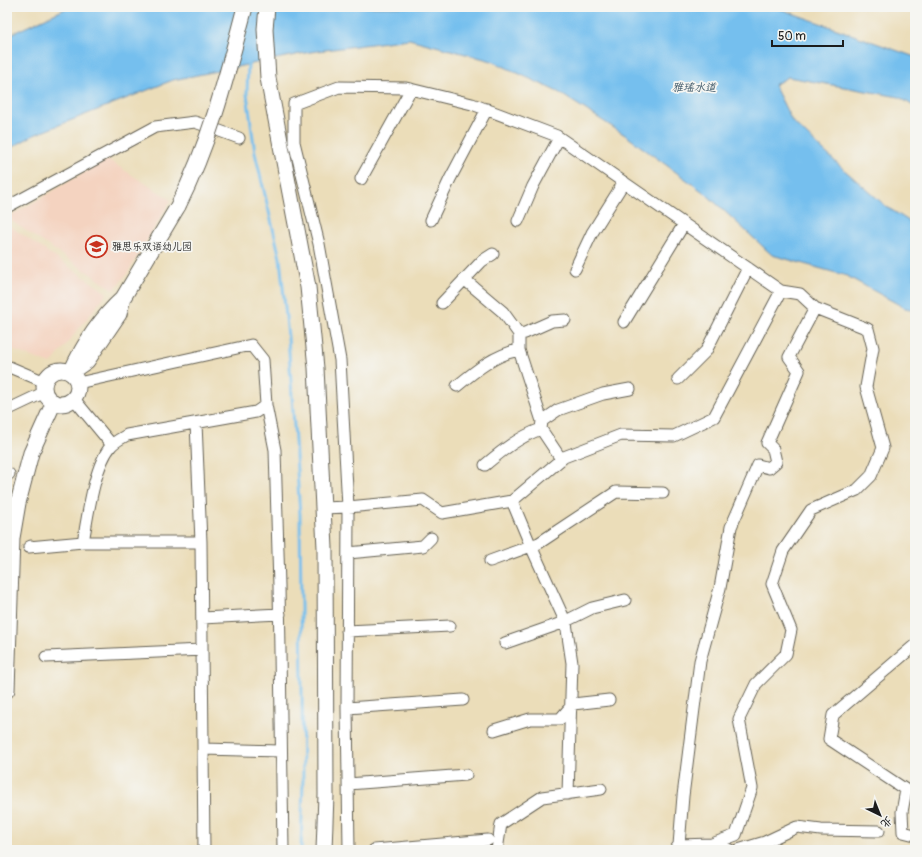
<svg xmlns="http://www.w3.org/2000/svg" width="922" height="857" font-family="Pangolin,'LXGW WenKai TC',sans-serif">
<rect width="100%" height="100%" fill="#f6f6f2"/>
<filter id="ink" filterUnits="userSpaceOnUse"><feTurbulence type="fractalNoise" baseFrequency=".025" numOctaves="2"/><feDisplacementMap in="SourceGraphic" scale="8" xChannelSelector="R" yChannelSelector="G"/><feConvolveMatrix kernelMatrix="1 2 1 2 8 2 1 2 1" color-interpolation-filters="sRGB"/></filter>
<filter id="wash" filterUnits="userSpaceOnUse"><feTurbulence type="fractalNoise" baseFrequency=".012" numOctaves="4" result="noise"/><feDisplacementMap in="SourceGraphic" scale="16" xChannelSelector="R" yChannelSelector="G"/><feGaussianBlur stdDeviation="0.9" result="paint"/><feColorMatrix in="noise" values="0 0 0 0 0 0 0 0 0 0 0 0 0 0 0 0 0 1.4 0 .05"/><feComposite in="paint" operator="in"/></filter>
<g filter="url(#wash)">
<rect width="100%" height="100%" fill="#ebddb9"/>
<path fill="#f4d3c0" d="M107 159 171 200 127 274 114 290 7 218Z
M7 224 107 293 51 364 7 348Z"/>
<path fill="#75bfee" stroke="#486e85" d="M69 7H775L915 57V107L899 97 788 77 774 85 792 121 841 167 887 207 915 225V310L905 308 847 276 772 255 706 194 625 135 558 92 492 61 409 39 310 52 173 80 34 135 7 150V36Z"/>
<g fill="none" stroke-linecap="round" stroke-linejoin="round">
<path stroke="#75bfee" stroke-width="3" d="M248 62 247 94 255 153 280 258 288 337 300 515 303 780 301 850"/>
</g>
</g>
<g filter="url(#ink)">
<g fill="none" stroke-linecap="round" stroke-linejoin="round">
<defs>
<path id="street" d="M361 179 411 89
M7 207 155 127 195 122 239 138
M431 220 450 179 487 109
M518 221 533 186 559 138
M575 269 592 233 624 182
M464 279 503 312 519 334V350L542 421 541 429 561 459
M442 303 482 261 493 254
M624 322 684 224
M519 334 525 333 552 321 565 320
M7 366 45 382
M678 379 706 351 748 268
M457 386C475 371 496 354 519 350
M74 399 112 445
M266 405 275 450 279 586 283 850
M7 410 45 392
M542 421 558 410 603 394 630 389
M196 423 201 542 204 850
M485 465C503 450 519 437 541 429
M7 474H9
M512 501 530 544 566 623 572 663 568 794
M323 508 348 507 423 500 442 513 512 501 564 457 621 435 674 436 714 417 781 291
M83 542H201
M31 546 29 547 83 542C88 515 94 466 111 446 115 441 122 438 127 435L256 412 266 405 263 360 251 345 78 383
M348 553 423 546 431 538
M490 561 539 543 616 492 663 493
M202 618 280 614
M347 631 450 626
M505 643 562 623 592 608 625 600
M915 645 833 715 829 739 906 790 902 812 903 832 915 835
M46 657 202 650
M347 708 463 700
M494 730 530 719H560L573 704 609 700
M203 749 281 751
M348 784 466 775
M713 844 730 850
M349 850 347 708 348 507 340 360 319 244 294 142V104L339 87 406 88 472 104 557 136 781 291 800 294 815 308 868 329 873 348 866 387 883 448 871 476 857 490 811 510 783 551 772 584 791 630 786 654 756 684 739 719 752 788 736 835 712 844 679 845
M374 850 488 840
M497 850 501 824 542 797 601 789
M675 850 679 845 683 796 700 661 720 588 731 527 758 465 769 468 776 462 773 449 767 443 799 371 789 357 815 308
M738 850 765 842 797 827 821 830 879 831"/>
<path id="secondary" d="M267 7 265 29 268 78 308 287 316 368 325 548 326 795 324 850
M123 298 119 314 87 361 71 372C83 345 101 318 123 298Z
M123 298 178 206
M44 387a17 17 0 1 1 34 0a17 17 0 1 1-34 0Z
M7 690 12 538 18 503 31 453 54 402"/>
</defs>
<use href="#street" stroke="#646053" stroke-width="13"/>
<use href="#secondary" stroke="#646053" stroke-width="17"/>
<use href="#street" stroke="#fff" stroke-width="11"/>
<use href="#secondary" stroke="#fff" stroke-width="15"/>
<defs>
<path id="secondary-bridge" d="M178 206C210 143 227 75 245 7"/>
</defs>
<use href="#secondary-bridge" stroke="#646053" stroke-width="17" stroke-linecap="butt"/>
<use href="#secondary-bridge" stroke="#fff" stroke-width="15"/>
</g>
</g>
<defs>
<symbol id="school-ring" viewBox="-11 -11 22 22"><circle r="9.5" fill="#f6f6f2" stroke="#c8321e" stroke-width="1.5"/><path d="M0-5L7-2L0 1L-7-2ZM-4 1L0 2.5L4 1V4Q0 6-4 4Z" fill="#c8321e"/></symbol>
</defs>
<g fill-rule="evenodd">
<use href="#school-ring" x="84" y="234" width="25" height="25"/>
</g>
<g text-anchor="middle" stroke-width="3.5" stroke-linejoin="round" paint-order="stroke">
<g font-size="10" fill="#1c1c1c" stroke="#f6f6f2" text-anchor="start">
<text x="112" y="250">雅思乐双语幼儿园</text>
</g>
<g font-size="11" font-style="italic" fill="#3b5566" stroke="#f6f6f2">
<text x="694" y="91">雅瑶水道</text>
</g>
</g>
<rect width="922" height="857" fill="none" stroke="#f6f6f2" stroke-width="24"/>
<g transform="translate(880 815) rotate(137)" stroke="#f6f6f2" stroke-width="3" paint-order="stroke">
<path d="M0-3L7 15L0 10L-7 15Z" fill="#1c1c1c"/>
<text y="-6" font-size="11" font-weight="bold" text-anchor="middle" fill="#1c1c1c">北</text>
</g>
<path d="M772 40v6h71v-6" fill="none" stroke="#1c1c1c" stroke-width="2"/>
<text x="778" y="40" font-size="12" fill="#1c1c1c" stroke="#f6f6f2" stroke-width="3" paint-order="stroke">50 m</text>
</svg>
